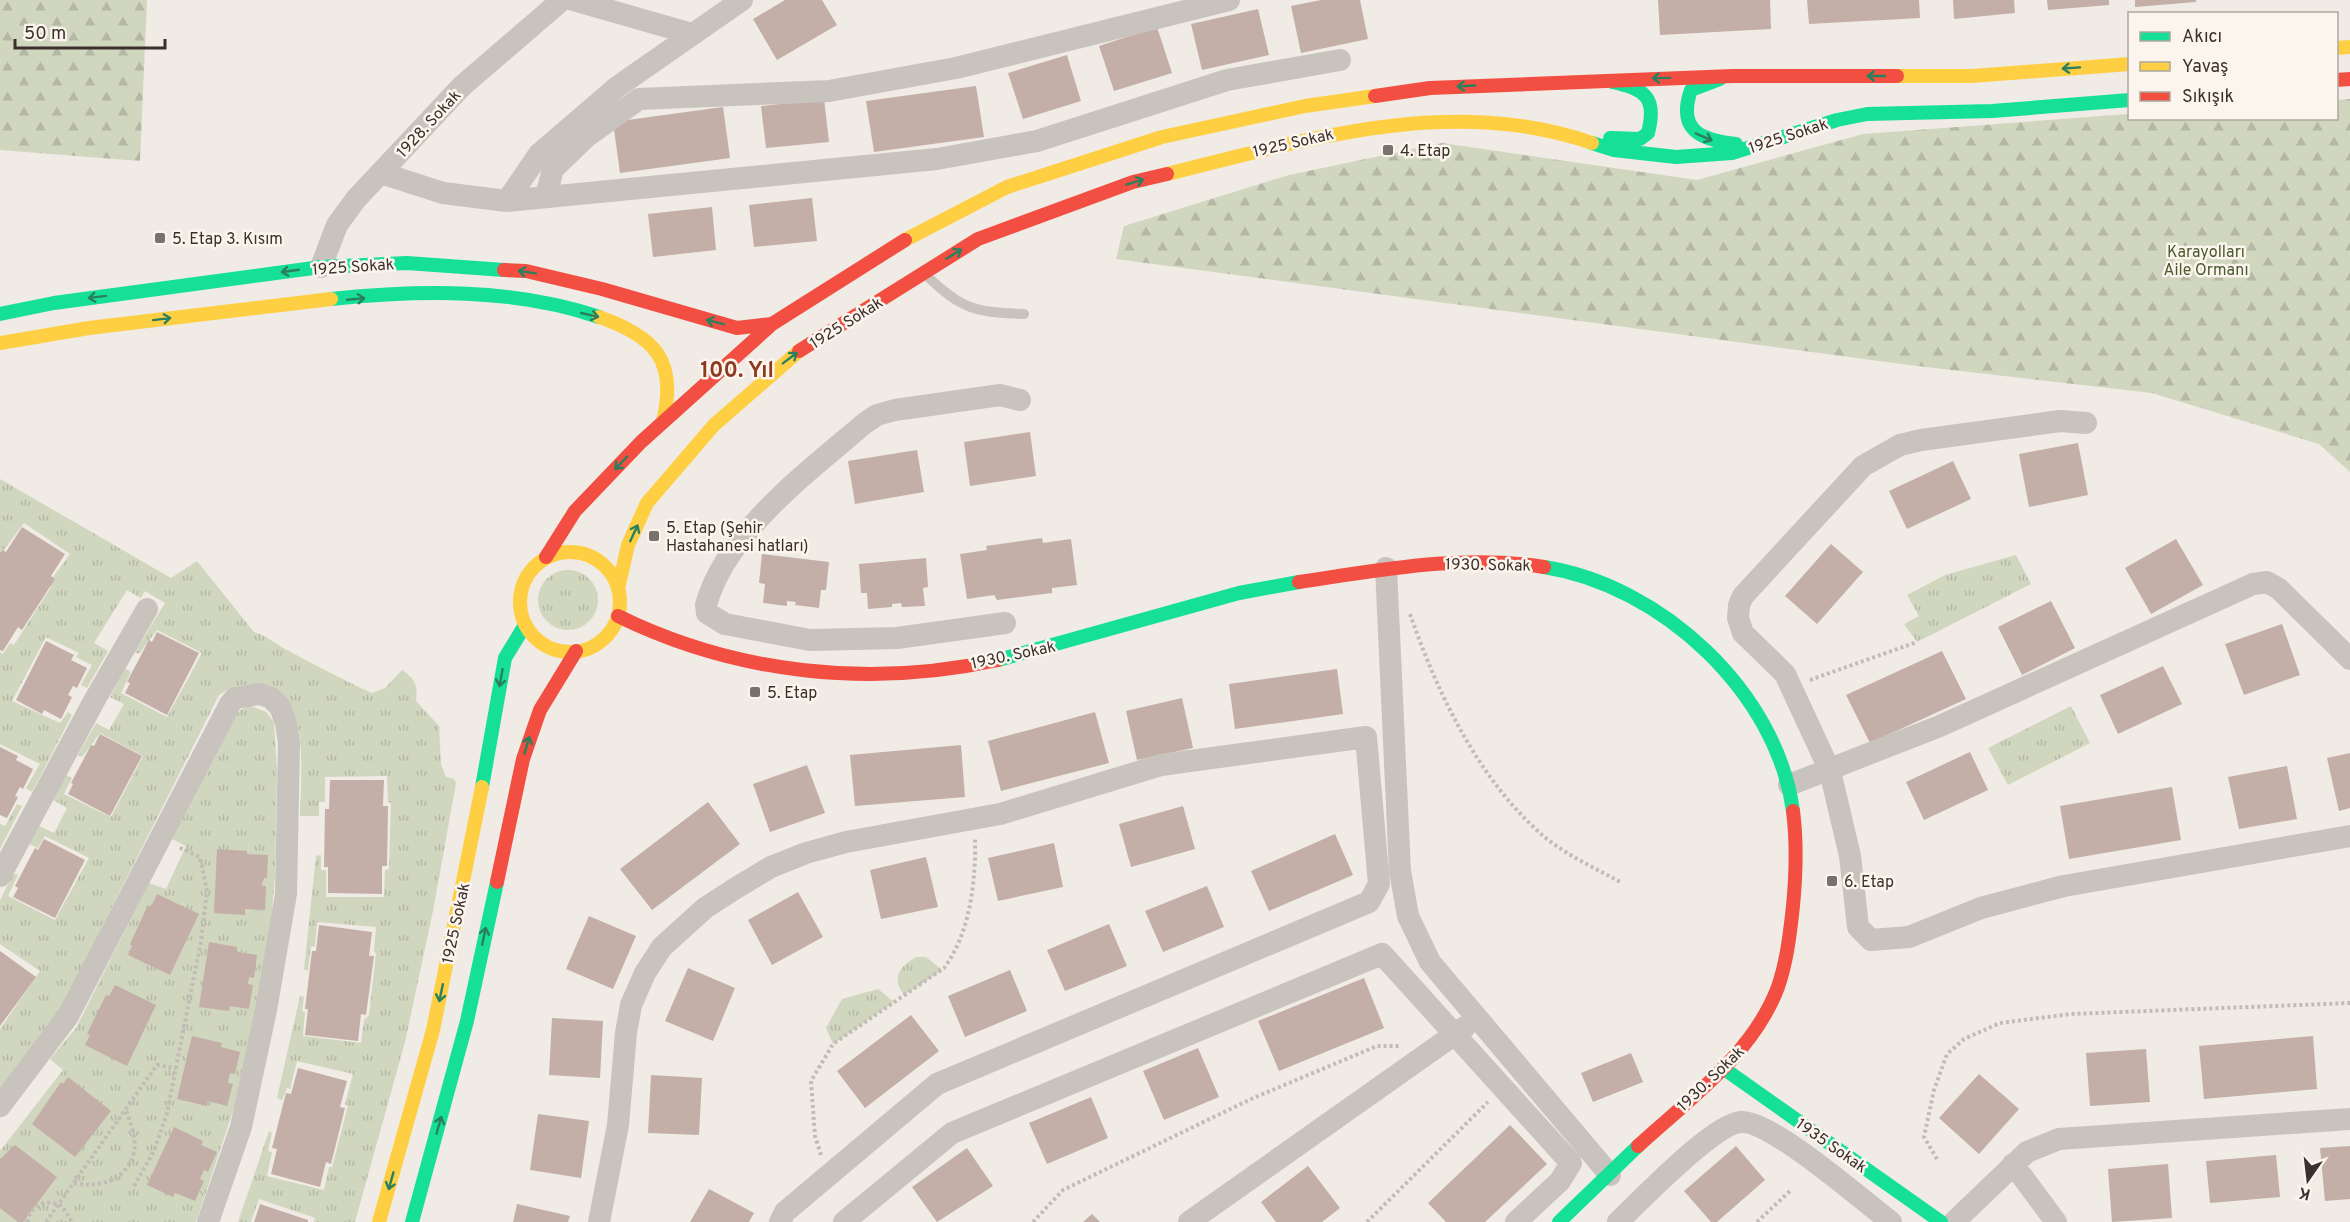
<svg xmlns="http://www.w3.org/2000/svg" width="2350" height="1222" font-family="Overpass,sans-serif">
<defs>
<pattern id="grass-tufts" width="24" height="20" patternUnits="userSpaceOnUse" patternTransform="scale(1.5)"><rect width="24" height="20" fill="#d1d6bf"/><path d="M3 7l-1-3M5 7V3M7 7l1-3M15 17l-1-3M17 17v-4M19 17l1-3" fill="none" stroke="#b4b8a4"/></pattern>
<pattern id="forest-firs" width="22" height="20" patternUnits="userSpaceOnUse" patternTransform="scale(1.5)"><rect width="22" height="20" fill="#d1d6bf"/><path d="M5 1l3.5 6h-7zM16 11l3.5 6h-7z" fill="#b4b8a4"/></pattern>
</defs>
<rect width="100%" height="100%" fill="#f0ebe5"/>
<path fill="url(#grass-tufts)" d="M0 479 171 578 197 561 254 632C268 636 275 644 287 650 315 665 343 680 372 693L385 688 402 670C415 678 418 686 416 701L439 726 441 764 446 777 454 779 456 783 433 911 405 1042 355 1222H314L315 1218 259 1199 251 1222H238L269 1131 272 1133 268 1151 272 1152 267 1176 324 1190 329 1167H332L348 1106 345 1104 353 1074 297 1061 290 1089 287 1088 282 1100 277 1098 300 996 304 997 302 1011 305 1012 303 1036 361 1043 364 1020 369 1015 376 953 374 952 376 927 317 922 315 947 311 946 308 971 304 969 316 856 321 855V870H326V897H384L385 870 389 869 391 803 388 802 387 776 325 777V802H319V816H300C300 778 313 687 258 685 243 684 231 687 219 695L59 1012 0 1089V1029L40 971 0 944V901L13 873 18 875 8 896 55 920 89 858 45 836 38 848 29 844 39 826 54 833 67 808 53 800 66 775 72 778 64 794 111 817 143 756 100 733 82 757 78 755 96 723 109 730 124 704 110 697 125 668 131 672 121 693 167 717 202 653 157 630 139 654 135 652 165 603 145 591 141 598 127 590 94 643 108 651 87 688 81 685 92 665 76 657 79 653 46 637 12 701 60 723 68 712 72 715 32 792 26 788 40 764 0 744V652L3 654 10 643 14 645 51 587 48 584 70 554 24 523 0 555Z
M2016 555 2031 584 1917 642 1904 624 1919 616 1907 595 1945 575Z
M538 600a30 30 0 1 1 60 0a30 30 0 1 1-60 0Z
M248 705 266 712 274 722 277 770 275 877 268 954 243 1081 196 1222H0V1151L63 1070 50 1059 76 1028 149 883 166 889 186 846 172 839 234 715Z
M2071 706 2090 743 2008 785 1988 748Z
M17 804 22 806 0 849V824L5 826Z
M916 957H926L942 970 904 995C891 978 899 967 916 957Z
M878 989 894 1002 833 1044 826 1028 842 999Z"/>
<path fill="url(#forest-firs)" d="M0 0H147L140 161 0 150Z
M2350 99V472L2319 444 2152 393 1909 365 1116 259 1124 226 1289 175 1442 143 1697 180 1863 134 2129 114 2130 118H2336L2337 100Z"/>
<path fill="#c3afa7" d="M785 0H822L837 25 777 60 753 19Z
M1321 0H1360L1368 39 1301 53 1291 6Z
M1658 0H1770L1771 29 1660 35Z
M1807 0H1919L1920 18 1809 24Z
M1953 0H2014L2015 13 1954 19Z
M2047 0H2109V5L2048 10Z
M2135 0H2196V2L2135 7Z
M1258 9 1269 55 1202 70 1191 24Z
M1157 27 1172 73 1114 91 1099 46Z
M1067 55 1081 101 1023 119 1008 73Z
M976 86 984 137 874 152 866 101Z
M824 99 829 142 766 148 761 106Z
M723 107 730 158 620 173 613 122Z
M812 198 817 241 754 247 749 205Z
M712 207 716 250 653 257 648 214Z
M1030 432 1036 476 970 486 964 442Z
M2078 443 2088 495 2029 507 2019 454Z
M917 450 924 492 855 504 848 461Z
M1953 461 1971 499 1907 529 1889 491Z
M22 527 65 554 51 576 55 579 22 630 18 627 3 651 0 650V553L3 550 6 552Z
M1042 538 1043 543 1071 539 1077 585 1052 588V593L997 600 994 595 967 599 960 554 987 550 986 546Z
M2176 539 2203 585 2151 614 2125 568Z
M1831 544 1863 572 1817 624 1785 596Z
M762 554 829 562 826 590H821L819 608 795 605 796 602 787 601V606L763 603 765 584 759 583Z
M926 558 928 587 923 588 925 606 902 607 901 603 892 604V607L868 609 867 593H861L859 564Z
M2051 601 2075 648 2022 675 1998 627Z
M2282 624 2300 675 2244 695 2225 644Z
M157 632 199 653 167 715 125 693 130 683 127 682 149 640 152 642Z
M46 641 74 655 71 660 87 668 77 688 73 686 68 695 72 697 61 719 44 710 42 714 16 700Z
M1942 651 1966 699 1870 743 1846 695Z
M2163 666 2182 704 2118 734 2100 695Z
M1337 669 1343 714 1235 729 1229 684Z
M1182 698 1193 748 1137 760 1126 711Z
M1095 712 1109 763 1001 791 988 741Z
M100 734 142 756 110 816 68 794 73 784 71 783 91 745 94 746Z
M961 745 965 797 855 806 850 755Z
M0 747 18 756 16 760 33 769 23 789 20 787 15 796 18 797 7 818 0 815Z
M1970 752 1988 790 1924 820 1906 782Z
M2350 753V808L2339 811 2327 758Z
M807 765 825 813 770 832 753 784Z
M2287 766 2297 819 2239 829 2228 777Z
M330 780H384L383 806H388L387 866H382V894L328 893V867H324L325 809H329Z
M2172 787 2181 840 2069 859 2060 806Z
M708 802 740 844 652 910 620 869Z
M1183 806 1195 849 1131 867 1119 824Z
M1335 834 1353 875 1269 911 1251 871Z
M44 839 85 860 55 918 13 897 18 888 15 886 35 848 38 850Z
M1054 843 1063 887 998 901 988 858Z
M217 849 247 851V854L268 855 267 878H263L262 886H266L265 910 245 909V915L214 913Z
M926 857 938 907 881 919 870 870Z
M1207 886 1224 927 1163 952 1145 911Z
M798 892 823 937 772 965 748 920Z
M157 894 199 914 170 975 128 955 132 946 130 944 148 905 151 907Z
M589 916 636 936 613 989 566 969Z
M1109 924 1127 966 1065 991 1047 950Z
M319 925 372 932 369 956H374L366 1015 361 1014 358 1041 305 1035 308 1009H305L312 951H316Z
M209 942 237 947V952L257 955 254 978 249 977 248 984 253 985 249 1009 230 1006 229 1011 199 1007Z
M0 951 36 977 0 1026Z
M688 968 735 988 713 1041 665 1021Z
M1010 970 1027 1011 965 1037 948 996Z
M1364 978 1384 1028 1279 1071 1258 1021Z
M115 985 156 1005 127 1066 85 1045 90 1035 87 1034 106 995 109 996Z
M911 1015 939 1051 865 1108 837 1071Z
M552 1018 603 1021 600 1078 549 1075Z
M192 1036 222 1043 221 1047 240 1052 235 1074 230 1073 228 1083 233 1084 227 1106 208 1101 207 1106 177 1099Z
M2313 1036 2317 1089 2204 1099 2199 1046Z
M1198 1048 1219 1097 1164 1120 1143 1071Z
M2146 1049 2150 1102 2090 1106 2086 1053Z
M1631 1053 1643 1082 1593 1102 1581 1073Z
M298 1068 347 1081 340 1107 345 1108 331 1164 326 1162 320 1187 271 1174 277 1149 272 1148 286 1093 291 1094Z
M1979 1074 2019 1109 1979 1154 1939 1118Z
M651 1075 702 1078 699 1135 648 1133Z
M68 1077 111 1111 75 1157 32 1124 61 1082 63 1084Z
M1091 1097 1108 1138 1047 1164 1029 1123Z
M538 1114 589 1121 581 1178 530 1170Z
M1510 1125 1547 1164 1485 1222H1446L1428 1203Z
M174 1127 203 1141 201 1145 217 1152 208 1172 204 1170 200 1179 204 1181 195 1201 175 1193 173 1197 147 1185Z
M15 1145 57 1177 23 1222H18L0 1208V1159Z
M1736 1146 1765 1180 1717 1222H1711L1684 1191Z
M2350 1146V1199L2325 1201 2320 1148Z
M967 1148 993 1186 937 1222 912 1187Z
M2276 1155 2280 1197 2210 1203 2206 1161Z
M2168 1164 2172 1218 2112 1222 2108 1169Z
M1308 1166 1340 1208 1322 1222H1276L1261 1202Z
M709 1189 754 1213 749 1222H690Z
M260 1204 308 1220V1222H254Z
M517 1204 570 1216 568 1222H513Z
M1092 1214 1100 1222H1083Z"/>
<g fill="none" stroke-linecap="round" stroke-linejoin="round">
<path stroke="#c2bbb6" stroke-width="4" stroke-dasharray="3 3" stroke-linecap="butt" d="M1410 614C1438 695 1480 783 1547 839 1570 857 1597 869 1622 883
M1810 680 1917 642
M821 1155 815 1136 811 1081 833 1044 944 968C970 934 976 881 975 839
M1937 1159 1924 1137 1934 1090 1947 1054 1964 1039 2000 1023 2071 1014 2350 1003
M74 1183C99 1188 127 1181 134 1152 137 1138 130 1123 126 1110
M134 1186 154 1151 167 1113 201 941 207 891 200 857 178 847
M27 1222C31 1205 46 1198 62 1206L72 1222
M46 1222 157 1065 176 1068
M1033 1222 1063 1190 1251 1099 1377 1046H1401
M1367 1222 1488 1102
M1757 1222 1792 1189"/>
<path stroke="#c9c3be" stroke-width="10" d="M926 275C962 310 975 312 1024 314"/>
<path stroke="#c9c3be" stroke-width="22" d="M573 0 692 34
M381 173 443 193 507 201 937 159 1037 141 1227 80 1340 60
M546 196 553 169 586 137 639 99 829 91 956 68 1229 0
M507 201 539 154 617 87 742 0
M321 267 337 225 356 199 462 86 562 0
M2086 423 2060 421 1921 440 1900 445 1863 466 1743 596 1739 605 1738 618 1743 633 1785 674 1830 771 1850 856 1858 927 1871 940 1909 937 1981 908 2064 886 2350 836
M1386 568 1400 871 1408 916 1430 962 1610 1175
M1005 623 897 638 810 640 725 624 707 613 706 605C726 532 809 471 865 423L877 415 895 410 1000 395 1020 400
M1789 785 1940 726 2253 584 2267 582 2279 589 2350 659
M0 876 94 701 147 609
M0 1106 68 1016 230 704 235 698 260 694 271 698 280 707 286 723 289 743 286 894 266 1010 241 1127 208 1222
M2013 1164 2056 1222
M599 1222 618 1125 626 1033 631 1005 645 973 662 947 705 908 736 888 771 867 806 853 846 842 1000 814 1161 765 1366 737 1379 884 1369 902 937 1084 785 1212 780 1222
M844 1222 952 1133 1382 954 1571 1163 1560 1181 1516 1222
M1189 1222 1465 1027
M1618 1222C1641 1200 1713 1124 1741 1122 1771 1120 1863 1201 1891 1222
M1954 1222 2027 1152 2059 1139 2350 1119"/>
<path stroke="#16e098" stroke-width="14" d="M1720 79 1691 90C1677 130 1700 140 1736 144
M1610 138 1640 139 1648 133C1657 98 1646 89 1612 82
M1592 143 1614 150 1676 157 1732 153 1837 120 1867 114 1992 111 2130 100
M331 299C420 290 514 288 599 317
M0 314 54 303 321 267 407 263 504 270
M1544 567C1661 585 1777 692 1793 811
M998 660 1239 593 1299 582
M482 787 505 658 525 625
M1723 1068 1941 1222
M412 1222 467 1021 497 882
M1559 1222 1638 1146"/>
<path stroke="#ffcf43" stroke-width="14" d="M2336 48 2350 47
M1897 76H1972L2130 64
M1167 174C1305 140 1452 94 1592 143
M905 240 1007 187 1162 137 1305 106 1375 96
M599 317C654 336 678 360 663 421
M0 343 89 328 331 299
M520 602a50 50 0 1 1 100 0a50 50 0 1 1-100 0Z
M618 589 628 545 647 503 714 425 799 351
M379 1222 433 1030 482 787"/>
<path stroke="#f24e42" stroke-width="14" d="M2336 80 2350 79
M1375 96 1430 88 1733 76H1897
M504 270 526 271 602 289 737 328 772 324
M799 351 978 239 1133 182 1167 174
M546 557 575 511 641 442 772 324 905 240
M1299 582C1381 570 1462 554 1544 567
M618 616C736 674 870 688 998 660
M497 882 523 759 540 710 576 651
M1638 1146C1689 1099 1753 1054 1778 987 1787 961 1790 933 1793 906 1796 875 1797 842 1793 811"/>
</g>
<defs><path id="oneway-shaft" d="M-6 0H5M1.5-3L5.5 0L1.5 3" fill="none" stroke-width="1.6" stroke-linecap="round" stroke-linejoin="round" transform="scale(1.5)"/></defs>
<g stroke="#2a7f5c">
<use href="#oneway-shaft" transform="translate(2071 68) rotate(176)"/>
<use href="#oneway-shaft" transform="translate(1876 76) rotate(-180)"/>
<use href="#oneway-shaft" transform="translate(1661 78) rotate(179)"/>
<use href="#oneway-shaft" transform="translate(1466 86) rotate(177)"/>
<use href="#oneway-shaft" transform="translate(1704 137) rotate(24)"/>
<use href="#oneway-shaft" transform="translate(1135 182) rotate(-17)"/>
<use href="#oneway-shaft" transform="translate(954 254) rotate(-32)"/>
<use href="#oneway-shaft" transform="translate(290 271) rotate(172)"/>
<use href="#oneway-shaft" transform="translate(527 272) rotate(-171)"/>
<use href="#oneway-shaft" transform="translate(97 297) rotate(173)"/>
<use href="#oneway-shaft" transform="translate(356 299) rotate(-5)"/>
<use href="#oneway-shaft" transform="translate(590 315) rotate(13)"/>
<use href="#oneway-shaft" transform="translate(162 319) rotate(-7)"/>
<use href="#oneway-shaft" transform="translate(715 322) rotate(-166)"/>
<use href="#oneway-shaft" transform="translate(790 358) rotate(-37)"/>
<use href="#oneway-shaft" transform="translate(621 463) rotate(134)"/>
<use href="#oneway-shaft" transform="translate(634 533) rotate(-65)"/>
<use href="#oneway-shaft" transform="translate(501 678) rotate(100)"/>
<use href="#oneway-shaft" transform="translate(527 745) rotate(-73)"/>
<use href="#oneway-shaft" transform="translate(484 936) rotate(-78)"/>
<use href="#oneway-shaft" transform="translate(441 993) rotate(102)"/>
<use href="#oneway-shaft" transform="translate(439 1125) rotate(-74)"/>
<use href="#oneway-shaft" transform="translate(391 1181) rotate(106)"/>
</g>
<g fill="#7a716c" stroke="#fbf5ee" stroke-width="2">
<rect x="1382" y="144" width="12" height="12" rx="3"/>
<rect x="154" y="232" width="12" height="12" rx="3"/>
<rect x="648" y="530" width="12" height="12" rx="3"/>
<rect x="749" y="686" width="12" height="12" rx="3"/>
<rect x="1826" y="875" width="12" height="12" rx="3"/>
</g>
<g text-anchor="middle" stroke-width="5" stroke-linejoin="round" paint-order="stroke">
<g font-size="16" fill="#3b302b" stroke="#fbf5ee">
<text transform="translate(428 123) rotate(-47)" y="6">1928. Sokak</text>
<text transform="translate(1788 135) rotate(-18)" y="6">1925 Sokak</text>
<text transform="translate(1293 142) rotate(-13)" y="6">1925 Sokak</text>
<text transform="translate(353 266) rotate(-4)" y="6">1925 Sokak</text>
<text transform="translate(846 322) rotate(-32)" y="6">1925 Sokak</text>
<text transform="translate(1488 564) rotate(1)" y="6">1930. Sokak</text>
<text transform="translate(1013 654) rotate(-12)" y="6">1930. Sokak</text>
<text transform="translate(455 923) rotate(-78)" y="6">1925 Sokak</text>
<text transform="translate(1710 1078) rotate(-44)" y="6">1930. Sokak</text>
<text transform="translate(1832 1145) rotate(35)" y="6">1935 Sokak</text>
</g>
<g font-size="16" fill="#3b302b" stroke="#fbf5ee" text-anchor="start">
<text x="1400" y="156">4. Etap</text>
<text x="172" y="244">5. Etap 3. Kısım</text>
<text x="666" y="533">5. Etap (Şehir<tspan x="666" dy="18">Hastahanesi hatları)</tspan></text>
<text x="767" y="698">5. Etap</text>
<text x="1844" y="887">6. Etap</text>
</g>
<g font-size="16" fill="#4a5a2e" stroke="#fbf5ee">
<text x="2206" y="257">Karayolları<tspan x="2206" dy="18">Aile Ormanı</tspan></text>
</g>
<g font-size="22" font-weight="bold" fill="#8c3b22" stroke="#fbf5ee">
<text x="737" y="377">100. Yıl</text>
</g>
</g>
<rect x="2128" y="12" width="210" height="108" fill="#fbf5ee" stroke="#aea6a0" stroke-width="1.5"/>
<rect x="2140" y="32" width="30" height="9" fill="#16e098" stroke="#aea6a0" stroke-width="1.5"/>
<text x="2182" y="42" font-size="18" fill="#3b302b">Akıcı</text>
<rect x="2140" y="62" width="30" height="9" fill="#ffcf43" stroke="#aea6a0" stroke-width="1.5"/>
<text x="2182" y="72" font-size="18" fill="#3b302b">Yavaş</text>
<rect x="2140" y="92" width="30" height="9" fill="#f24e42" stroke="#aea6a0" stroke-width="1.5"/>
<text x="2182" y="102" font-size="18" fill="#3b302b">Sıkışık</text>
<g transform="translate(2308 1180) rotate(194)" stroke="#fbf5ee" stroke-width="4.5" paint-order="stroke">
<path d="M0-4.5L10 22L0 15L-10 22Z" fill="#3b302b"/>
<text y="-9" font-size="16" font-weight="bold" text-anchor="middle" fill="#3b302b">K</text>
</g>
<path d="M15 39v9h150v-9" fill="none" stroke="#3b302b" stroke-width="3"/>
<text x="24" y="39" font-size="18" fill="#3b302b" stroke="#fbf5ee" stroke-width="4.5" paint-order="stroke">50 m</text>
</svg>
